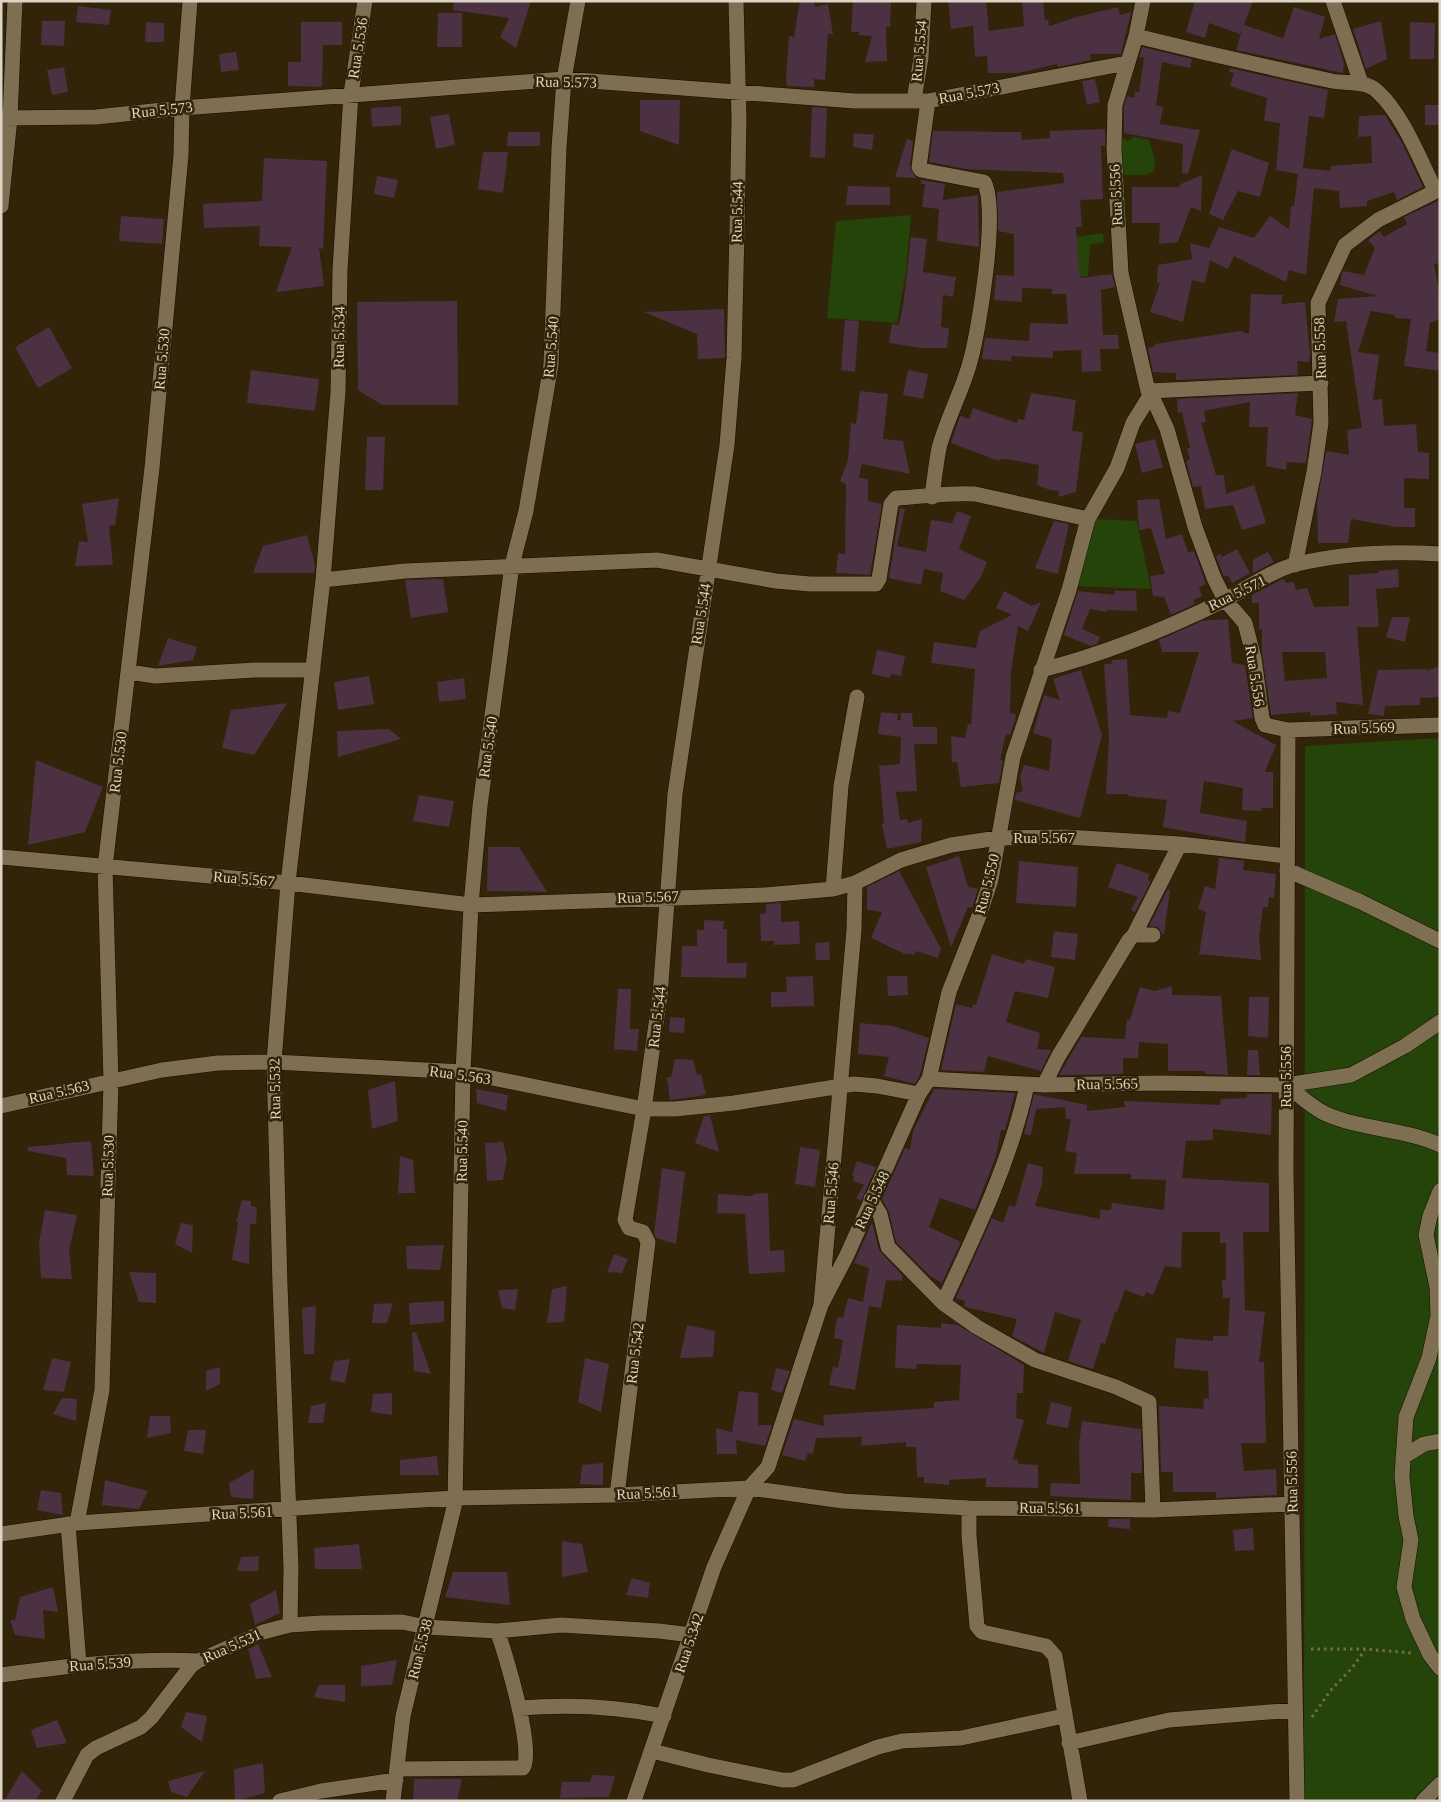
<svg xmlns="http://www.w3.org/2000/svg" width="1441" height="1802" font-family="Georgia,serif">
<rect width="100%" height="100%" fill="#312408"/>
<path fill="#244409" d="M1121 137 1128 141 1134 137 1149 140 1155 159 1154 171 1145 175H1121Z
M911 215 906 272 897 323 827 318 836 221Z
M1103 233 1104 242 1090 245 1088 276 1052 279 1048 268 1079 265 1076 237Z
M1096 519 1137 521 1151 589 1075 586Z
M1440 738V1801H1304L1305 746Z"/>
<path fill="#4b3142" fill-rule="evenodd" d="M454 1H531L516 48 500 37 509 18 453 10Z
M800 1H814L815 7 828 4 833 34H828L825 80 814 79V87L787 86 786 80 789 36 794 37Z
M853 1H891L890 27H886L887 61 865 62 872 36 859 35V32H851Z
M948 1H986L989 31 1024 26 1022 1H1043L1045 20 1048 19 1049 26 1077 17 1118 7 1120 15 1131 12 1121 54H1090L1091 60 1058 67 1057 64 1018 73H988L987 56 975 57 973 26 951 29Z
M1195 1H1253L1244 25 1283 38 1294 7 1325 17 1319 39 1335 34 1344 63 1343 73 1236 50 1243 26 1240 34 1209 23 1205 38 1186 32Z
M78 6 111 10 109 25 76 22Z
M438 13H462V47H437Z
M42 21H65L64 46 41 45Z
M1381 21 1387 59 1366 69 1353 29Z
M146 22 164 23V42H145Z
M301 22H342V45H323L322 87 288 86V62H301Z
M1410 22 1435 23 1434 59H1410Z
M1142 47 1192 59 1190 68 1162 62 1156 105 1163 107 1160 124 1200 130 1188 174 1182 173 1183 144 1124 133V106L1127 96 1134 98 1135 91 1139 92 1144 58 1139 57Z
M236 52 239 70 221 72 219 54Z
M64 67 68 92 52 95 47 70Z
M1230 68 1328 90 1324 118 1309 116 1303 168 1331 171V166L1372 163 1371 136 1358 137 1359 116 1385 115 1402 143 1423 187 1397 200 1394 192 1367 201V206L1340 208 1339 191 1314 188 1306 275 1289 270 1286 282 1234 256 1228 269 1210 260 1205 283 1192 280 1183 322 1150 312 1160 283H1157L1158 265 1192 259 1190 243 1209 248 1219 227 1254 238 1270 216 1289 229 1291 206H1294L1298 174 1276 170 1280 123 1264 121 1267 98 1230 86 1234 73 1229 72Z
M1095 79 1100 102 1087 105 1082 81Z
M640 100H680L679 145 640 131Z
M1425 105H1440V125H1425Z
M401 106V125L372 127 371 108Z
M812 107 827 108 825 158 810 157Z
M449 114 455 145 436 149 430 117Z
M1105 129V146H1101L1103 199 1080 200 1082 227H1076L1080 278 1112 274 1115 287 1101 290 1103 335H1118L1119 349H1100L1101 371 1082 372 1081 350 1053 351V358L1012 356 1011 361 982 359 985 338 1029 341 1030 323 1068 324 1066 294H1052V289L1022 288V302L994 300 996 275 1014 276V234L998 231 997 192 1064 183 1063 173 966 169 929 162 933 131 1021 132 1022 140 1050 138V131Z
M508 132H540V146H507Z
M854 133 874 135 872 150 853 147Z
M907 139 913 141 910 166 916 178 895 177Z
M1232 149 1269 163 1260 197 1238 191 1223 220 1209 214Z
M483 152H508L503 193 478 189Z
M264 158 327 161 323 249 319 248 324 286 276 292 292 247 259 246 260 226 204 228 203 204 262 201Z
M1202 175 1201 211 1191 207 1178 242 1159 244 1160 223H1132V187H1179L1181 184Z
M377 176 398 180 394 198 374 194Z
M921 180 945 184 943 200 978 195 979 247 937 241 939 209 922 207 925 184H921Z
M848 186 890 187V205H846Z
M1440 200V263L1434 264 1440 296V319L1430 323 1426 351 1440 353V371L1404 366 1411 319 1395 318V315L1371 311 1358 352 1379 355 1373 400 1382 399 1384 426 1416 424 1418 452 1429 453V479L1404 478V508H1415V527H1396L1351 519 1348 543H1318L1317 503 1326 451 1349 455 1347 430 1362 428 1346 321 1334 322 1338 299 1377 296 1340 285 1342 273 1343 271 1364 275 1375 248 1368 240 1380 231 1384 237 1407 224 1404 217Z
M121 216 164 219 162 244 119 241Z
M911 237 927 239 923 272 956 277 953 297 943 295 941 327 949 328 947 348H922L889 343 892 324 899 325 903 307Z
M1251 294 1283 295 1281 304 1305 302 1310 356 1309 362 1297 361 1298 375 1176 380V373L1153 372 1148 348 1155 346V344L1240 331 1249 334Z
M457 301 458 405H382L358 390 357 302Z
M724 309 725 358 698 359 697 334 644 312Z
M845 320 859 321 855 372 841 370Z
M49 327 72 368 38 388 15 347Z
M251 370 319 379 315 411 247 403Z
M908 370 928 374 923 399 903 395Z
M860 391 888 394 883 439 903 441 910 474 862 464 859 477 868 480V501L882 504 870 575 836 573 838 553 845 554 846 484 840 481 848 460 851 423 856 424Z
M1031 393 1076 400 1072 431 1083 432 1076 492 1058 497 1059 491 1050 490 1037 485 1039 465 1007 459H1000L999 461 951 443 960 416 969 419 973 408 1017 423 1018 419 1024 420Z
M1298 393 1295 415 1312 419 1306 463 1287 462 1286 470 1266 466 1268 427H1249L1250 402 1204 411 1206 422 1201 423 1216 475H1224L1226 494 1254 485 1266 523 1242 530 1233 505 1205 509 1201 486 1193 487 1186 461 1190 459 1187 449 1190 448 1182 412 1178 413 1177 399Z
M367 437H385L383 490H365Z
M1155 439 1163 467 1142 473 1135 444Z
M119 498 115 525 109 526 113 565 75 566 79 541 88 542 82 504Z
M1159 499 1166 539 1182 534 1188 552 1194 551 1206 584 1199 587 1202 596 1193 600 1195 604 1171 615 1164 597 1153 596 1150 576 1165 574 1151 528 1139 530 1137 500Z
M900 508 905 509 897 546 926 552 931 520 952 523 957 511 971 516 959 549 987 562 981 577 964 600 940 591 943 573 924 569 921 585 889 578Z
M1054 521 1069 524 1058 574 1035 568Z
M307 535 315 565 314 573H253L263 546Z
M1237 549 1250 573 1232 583 1228 575 1224 577 1216 556 1221 554 1222 557Z
M1268 552 1274 562 1253 573V560Z
M1398 569 1399 587 1376 589 1379 627H1357L1363 705 1336 702 1337 714 1311 716 1310 712 1292 713 1271 715 1262 653V629H1259V603H1252V595L1283 579 1286 583 1294 582 1296 590 1307 588 1314 607 1349 606V575L1379 573 1378 571ZM1282 652H1325L1327 678 1285 681Z
M443 579 448 612 411 618 405 580Z
M1004 591 1032 606 1041 602 1028 631 1018 626 1011 672 1010 713 1016 714 1015 721 1010 735 1006 734 1000 760 1003 761 999 783 961 787 957 762H952L951 736 965 738 968 724 971 725 975 669 931 663 934 642 976 648 980 631 1012 615 996 608Z
M1078 591 1114 595V591H1136L1137 611 1107 610V612L1090 609 1082 629 1100 637 1097 644 1091 646 1064 635Z
M1392 617H1410L1405 642 1386 637Z
M1228 619 1232 663 1245 665 1253 718 1233 721 1276 745 1265 772H1273V808H1261V811L1242 810 1243 788 1204 781 1200 813 1247 821 1245 842 1163 827 1167 800 1128 796V794H1106L1109 737 1104 664H1112V660L1127 659 1130 715 1167 718 1168 711 1180 713 1199 652H1162L1159 640 1202 621Z
M168 638 197 647 193 660 158 666Z
M877 650 905 656 901 676 891 674 890 678 872 674Z
M1440 666V697L1420 698V705L1385 706 1384 716 1368 714 1378 670 1427 669V671Z
M1081 670 1102 735 1080 818 1015 800 1016 793 1023 791 1020 778 1024 765 1049 771 1052 739 1033 733 1044 695 1060 700 1053 679Z
M369 676 374 704 338 710 334 682Z
M464 678 466 699 439 702 437 682Z
M287 703 254 755 222 748 231 710Z
M881 712 898 714 897 720H901V713H912L913 727H937V744H914L917 791 896 792 900 820 907 819 908 823 922 819 921 842 887 849 882 824H884L879 766 900 764 901 737 878 734Z
M389 729 401 739 338 757 337 731Z
M36 760 103 787 85 832 28 845Z
M419 795 454 801 449 827 413 821Z
M488 847H519L547 892 487 891Z
M959 856 968 887 978 889 972 908 968 907 951 947 926 867Z
M1219 858 1244 861 1243 870 1276 874 1274 898 1269 897 1268 907H1263L1259 938 1261 960 1199 954 1206 912 1198 909 1205 886 1215 889Z
M1019 861 1078 867 1076 907 1016 903Z
M1117 863 1149 874 1148 880 1151 881 1135 912 1131 910 1138 897 1108 887Z
M899 871 941 949 938 958 916 951 914 955 907 953V955L871 938 882 912 867 910V887Z
M1168 889 1170 890 1164 934H1162L1158 927 1149 926Z
M781 903V922L799 921 800 944 774 945V941H761L760 914 766 913V904Z
M704 920 724 921 723 929H727V963H747L746 978 681 977 682 946H697V930H704Z
M1054 931 1078 934 1075 960 1051 957Z
M829 942 830 960H816L815 943Z
M992 954 1024 964 1026 959 1055 967 1048 998 1015 991 1006 1022 1040 1033 1037 1049 1051 1050 1041 1071 988 1056 984 1072 941 1070 956 1004 972 1008 973 1004 976 1005Z
M813 976 814 1006 771 1007V992H787L786 977Z
M887 976H907L908 995 888 996Z
M1172 986V995L1221 996 1228 1075 1205 1074V1071H1168V1044L1139 1042 1138 1058H1123V1074L1059 1075 1081 1037 1125 1039 1127 1020H1130L1140 987 1155 991Z
M618 989H631L630 1029H639L637 1051 614 1049Z
M1249 997H1269L1268 1038 1248 1036Z
M670 1017 685 1018 684 1033 669 1032Z
M860 1023 893 1026 929 1038 920 1075 915 1084 884 1076 889 1057 858 1054Z
M1248 1050H1258L1260 1075H1247Z
M675 1059 693 1060 697 1075 701 1074 706 1095 670 1100 667 1077H671Z
M395 1081 398 1121 372 1129 368 1090Z
M476 1089 508 1095 506 1111 477 1103Z
M934 1089 1015 1093 1005 1130H1001L996 1156 975 1210 940 1198 929 1227 961 1242 941 1285 942 1283 930 1276 896 1242 889 1212 882 1199 905 1148 910 1150 913 1131Z
M1034 1094 1087 1105V1111L1125 1107 1124 1101 1220 1105 1221 1099 1247 1098V1094H1272L1271 1135 1213 1129V1140L1186 1141 1182 1178 1269 1183V1232H1243L1245 1310 1265 1312 1259 1362H1264L1266 1443H1241L1244 1471 1276 1469 1277 1495 1216 1498V1492H1173V1472H1161L1159 1406 1203 1409 1204 1398 1209 1399 1208 1371 1174 1368 1176 1338 1213 1341V1336H1228L1230 1298H1223L1222 1280H1226V1243H1220V1232H1182L1181 1268 1165 1266 1153 1295 1146 1292 1144 1297 1125 1290 1117 1312H1115L1105 1344 1101 1343 1093 1369 1068 1361 1081 1320 1055 1312 1044 1353 1012 1336 1017 1319 965 1307 964 1306 965 1301 956 1298 992 1218 1003 1223 1009 1205 1015 1207 1028 1163 1043 1167 1042 1184 1035 1206 1100 1219V1210H1111L1112 1203 1164 1210 1166 1180 1131 1179V1174H1074L1077 1153 1065 1151 1071 1119H1066L1065 1107 1036 1109 1031 1135 1024 1134Z
M710 1115 719 1152 695 1143 704 1116Z
M91 1141 94 1176 67 1175 66 1158 28 1151V1147Z
M503 1142 507 1159 503 1180 487 1181 485 1143Z
M800 1147 820 1150 815 1187 795 1184Z
M400 1156 413 1160 415 1193H398Z
M857 1161 876 1167 861 1201 856 1198 864 1185 853 1181 854 1176 852 1175Z
M662 1168 685 1172 676 1244 656 1238 654 1234Z
M768 1193 770 1251 784 1250 785 1272 749 1274 745 1214 717 1213 718 1194 753 1196V1194Z
M242 1200 251 1201V1206L257 1207 256 1224H250L249 1264 232 1260 238 1222H236Z
M45 1210 77 1215 69 1251 72 1279 41 1278 39 1242Z
M872 1222 879 1250 902 1275V1281L886 1280 881 1308 869 1306 855 1390 829 1385 833 1367 838 1368 843 1340 834 1338 837 1317 843 1318 848 1298 863 1302 869 1268 854 1263Z
M181 1223 193 1225 192 1253 175 1244Z
M444 1245 440 1270 407 1269 406 1246Z
M614 1254 628 1259 622 1273 607 1272Z
M129 1272 156 1273V1303L139 1302Z
M567 1286 564 1322 547 1323 552 1289Z
M518 1289 515 1310 502 1308 498 1290Z
M444 1301V1322L410 1325 409 1303Z
M393 1303 387 1323H372L374 1304Z
M316 1306 314 1354H304L302 1308Z
M941 1323 958 1325 1024 1365 1023 1393H1017L1016 1418 1024 1420 1013 1459 1018 1460V1464L1038 1465V1488L986 1487V1478L949 1480V1485L924 1483V1477H917L916 1447H906V1442L861 1446 862 1437 816 1438 813 1454 808 1453 805 1461 782 1455 794 1419 824 1426 823 1415 934 1408V1402L959 1400 961 1365 917 1364 916 1369 895 1368 897 1325 941 1328Z
M687 1325 715 1331 713 1357 680 1358Z
M416 1332 431 1374 414 1371 412 1333Z
M52 1358 71 1362 64 1392 43 1390Z
M585 1358 609 1364 601 1412 578 1402Z
M350 1359 345 1383 330 1380 334 1361Z
M220 1367V1384L206 1391V1371Z
M776 1368 790 1371 782 1393 771 1390Z
M739 1391 758 1393V1425H772L765 1446 736 1440 737 1454H717L716 1428 732 1432Z
M392 1393V1415L371 1412 373 1394Z
M62 1398 77 1399 76 1421 53 1414Z
M1051 1402 1072 1407 1068 1428 1046 1424Z
M326 1403 323 1423H308L311 1406Z
M150 1416H170L171 1433 147 1438Z
M1082 1421 1141 1429 1142 1473H1131V1500L1050 1496 1051 1483 1080 1484 1079 1445Z
M188 1430H206L203 1454 184 1451Z
M437 1456 439 1475H400V1460Z
M603 1463V1485L580 1484 582 1465Z
M254 1469 253 1499 231 1497 229 1483Z
M105 1480 148 1491 139 1509 102 1505Z
M41 1490 61 1493 63 1515 37 1510Z
M1109 1519H1130V1529L1108 1527Z
M1253 1528 1254 1550 1235 1551 1233 1530Z
M562 1541 582 1544 588 1572 562 1577Z
M359 1544 362 1569H315L314 1548Z
M259 1556 258 1571H237L241 1557Z
M453 1572H507L510 1605 445 1597Z
M632 1578 650 1583 648 1598 626 1595Z
M53 1587 58 1612 43 1610 45 1639 15 1635 10 1620H15L20 1597Z
M276 1590 280 1613 255 1625 250 1604Z
M258 1644 272 1677 256 1679 248 1649Z
M397 1660 392 1685 361 1686V1666Z
M319 1685H345V1702L314 1697Z
M186 1712 207 1716 202 1742 181 1727Z
M57 1720 67 1743 37 1748 31 1730Z
M263 1763 265 1793 235 1801 234 1769Z
M22 1771 42 1791 35 1801H4Z
M205 1771 187 1797 171 1792 168 1781Z
M592 1775 615 1776 609 1797 560 1798 562 1782H590Z
M414 1779H462L457 1801H413Z"/>
<g fill="none" stroke-linecap="round" stroke-linejoin="round">
<defs>
<path id="minor" d="M1143 1 1136 36 1115 105 1114 149 1121 273 1148 391
M1333 1 1361 83
M1136 36C1201 52 1266 67 1332 81 1348 84 1366 80 1378 92 1403 115 1420 160 1435 190
M914 100 921 58 924 1
M928 101 919 167 921 170 984 182C999 208 979 331 970 362 962 392 947 418 939 448 936 464 934 481 932 497
M1 118 96 117 182 108 564 79 855 101H928L1127 63
M1 206 10 118 15 1
M1148 391 1151 394 1167 429 1195 527 1214 578 1225 600 1245 623 1254 658 1262 718 1265 725 1288 730 1440 725
M1148 391 1321 383
M1295 565 1314 472 1321 423 1318 303 1345 245 1378 220 1440 189
M323 580 405 571 657 560 776 581 810 584H876L879 579 891 504 896 498C922 497 950 492 975 494L1088 519
M1041 670C1106 654 1166 629 1225 600 1248 588 1272 570 1297 564 1343 553 1392 551 1440 554
M129 672 155 676 255 670H313
M1288 730 1286 1171 1297 1801
M1 857 288 883 471 905 765 895 833 889 855 883 901 860 951 845 998 838 1066 837 1180 844 1287 856
M1287 870 1361 902 1440 941
M833 889 841 786 857 697
M1134 935 1180 844
M929 1079 1044 1085 1161 1083 1286 1085 1351 1075 1405 1046 1440 1022
M1044 1085 1058 1057 1129 940 1134 935H1153
M1286 1085C1298 1094 1310 1106 1324 1113 1360 1130 1403 1128 1440 1145
M1 1106 162 1070 218 1063 274 1062 463 1072 644 1109H675L734 1103 854 1084 877 1086 919 1094
M1440 1191 1430 1216 1426 1235 1437 1287 1438 1316 1429 1358 1406 1417 1402 1476 1406 1516 1411 1540 1404 1587 1413 1619 1430 1655 1440 1668
M871 1199 880 1214 888 1247 943 1303 977 1327 1035 1360 1116 1387 1149 1402 1153 1510
M943 1303C976 1233 1011 1160 1027 1085
M821 1305 847 1255 919 1094 929 1079 949 992 979 916 991 880 1013 757 1069 590 1088 519 1117 468 1133 423 1151 394
M1403 1457 1424 1444 1440 1441
M617 1495 648 1242 643 1232 629 1228 625 1220 644 1109 660 996 675 794 727 445 734 358 737 230 739 119 736 1
M969 1508V1536L977 1626 982 1632 1046 1646 1055 1656 1080 1801
M77 1523 102 1390 111 1081 105 867 152 468 181 155 182 108 190 1
M68 1524 79 1664
M1 1534 77 1523 370 1503 455 1498 617 1495 749 1488 843 1501 969 1508 1153 1510 1292 1504
M290 1625 291 1568 280 1285 274 1062 288 883 323 580 338 392 340 270 351 94 365 1
M1 1675C67 1666 132 1658 198 1661
M519 1708C569 1704 615 1706 664 1716
M1069 1743 1169 1720 1295 1710
M652 1751 708 1765 782 1780H793L878 1747 902 1741 961 1738 1064 1716
M397 1769 523 1768C535 1752 505 1651 497 1631
M63 1801 87 1755 96 1748 141 1727 151 1718 191 1666 198 1661 263 1632 290 1625 321 1623 402 1622 426 1627 497 1631 561 1625 659 1631 691 1635
M280 1801 321 1791 396 1780
M393 1801 403 1716 455 1503 463 1072 471 905 480 806 512 565 526 511 551 365 559 148 564 79 578 1
M634 1801 714 1567 749 1488 768 1467 821 1305 854 930 855 883
M1423 1801 1440 1784"/>
</defs>
<use href="#minor" stroke="#170e00" stroke-width="16"/>
<path stroke="#756a52" stroke-width="3" stroke-dasharray="2.5 4" stroke-linecap="butt" d="M1311 1649H1365L1412 1653
M1312 1717 1330 1691 1352 1668 1365 1650"/>
<use href="#minor" stroke="#7e6f52" stroke-width="15"/>
</g>
<g text-anchor="middle" stroke-width="5" stroke-linejoin="round" paint-order="stroke">
<g font-size="15" fill="#dcd4c4" stroke="#312408">
<text transform="translate(358 48) rotate(-81)" y="5">Rua 5.536</text>
<text transform="translate(919 51) rotate(-85)" y="5">Rua 5.554</text>
<text transform="translate(566 82) rotate(1)" y="5">Rua 5.573</text>
<text transform="translate(969 93) rotate(-11)" y="5">Rua 5.573</text>
<text transform="translate(162 110) rotate(-6)" y="5">Rua 5.573</text>
<text transform="translate(1116 195) rotate(-93)" y="5">Rua 5.556</text>
<text transform="translate(737 212) rotate(-89)" y="5">Rua 5.544</text>
<text transform="translate(339 337) rotate(-89)" y="5">Rua 5.534</text>
<text transform="translate(551 347) rotate(-85)" y="5">Rua 5.540</text>
<text transform="translate(1320 348) rotate(-92)" y="5">Rua 5.558</text>
<text transform="translate(162 359) rotate(-85)" y="5">Rua 5.530</text>
<text transform="translate(1237 593) rotate(-26)" y="5">Rua 5.571</text>
<text transform="translate(701 614) rotate(-81)" y="5">Rua 5.544</text>
<text transform="translate(1255 676) rotate(81)" y="5">Rua 5.556</text>
<text transform="translate(1364 728) rotate(-2)" y="5">Rua 5.569</text>
<text transform="translate(488 747) rotate(-82)" y="5">Rua 5.540</text>
<text transform="translate(118 762) rotate(-83)" y="5">Rua 5.530</text>
<text x="1044" y="843">Rua 5.567</text>
<text transform="translate(244 879) rotate(5)" y="5">Rua 5.567</text>
<text transform="translate(987 884) rotate(-76)" y="5">Rua 5.550</text>
<text transform="translate(648 897) rotate(-2)" y="5">Rua 5.567</text>
<text transform="translate(657 1017) rotate(-83)" y="5">Rua 5.544</text>
<text transform="translate(460 1075) rotate(8)" y="5">Rua 5.563</text>
<text transform="translate(1286 1077) rotate(-90)" y="5">Rua 5.556</text>
<text transform="translate(1107 1084) rotate(-1)" y="5">Rua 5.565</text>
<text transform="translate(275 1089) rotate(-91)" y="5">Rua 5.532</text>
<text transform="translate(59 1092) rotate(-13)" y="5">Rua 5.563</text>
<text transform="translate(462 1151) rotate(-89)" y="5">Rua 5.540</text>
<text transform="translate(108 1166) rotate(-88)" y="5">Rua 5.530</text>
<text transform="translate(831 1193) rotate(-85)" y="5">Rua 5.546</text>
<text transform="translate(872 1200) rotate(-65)" y="5">Rua 5.548</text>
<text transform="translate(635 1353) rotate(-83)" y="5">Rua 5.542</text>
<text transform="translate(1292 1482) rotate(-91)" y="5">Rua 5.556</text>
<text transform="translate(647 1493) rotate(-3)" y="5">Rua 5.561</text>
<text transform="translate(1050 1508) rotate(1)" y="5">Rua 5.561</text>
<text transform="translate(242 1513) rotate(-3)" y="5">Rua 5.561</text>
<text transform="translate(689 1643) rotate(-71)" y="5">Rua 5.342</text>
<text transform="translate(232 1646) rotate(-24)" y="5">Rua 5.531</text>
<text transform="translate(420 1649) rotate(-76)" y="5">Rua 5.538</text>
<text transform="translate(100 1664) rotate(-4)" y="5">Rua 5.539</text>
</g>
</g>
<rect width="1441" height="1802" fill="none" stroke="#dcd4c4" stroke-width="5"/>
</svg>
